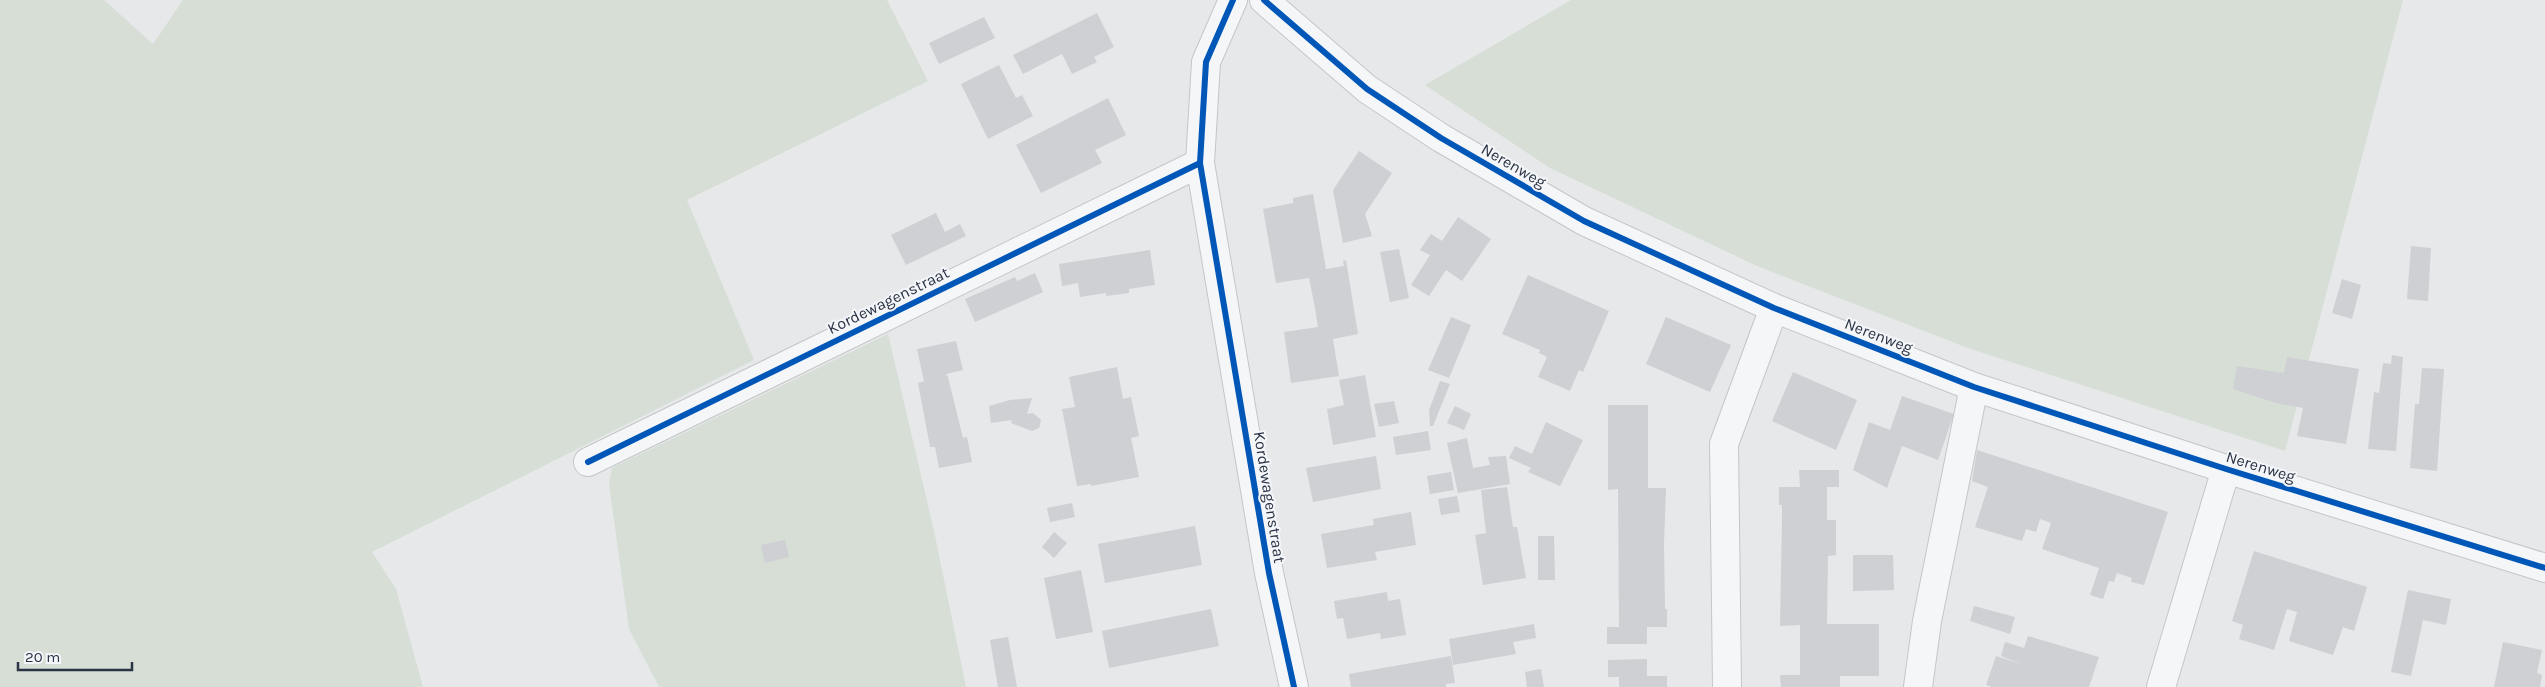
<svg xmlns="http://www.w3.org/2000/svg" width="2545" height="687" font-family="Karla,sans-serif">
<rect width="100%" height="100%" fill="#e6e8ea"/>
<path fill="#d6ded6" d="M0 0H104L153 44 183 0H887L928 81 687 200 754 360 372 552 396 589 423 687H0Z
M1571 0H2403L2285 451 1968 348 1757 266 1550 168 1425 85Z
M888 334 934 531 966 687H659L629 629 609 484 612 468Z"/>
<path fill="#ced0d3" d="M1097 13 1114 47 1094 57 1097 62 1072 74 1062 54 1023 74 1013 55Z
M984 17 995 38 939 64 929 43Z
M999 65 1016 98 1022 95 1033 116 988 139 961 84Z
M1108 98 1126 135 1095 150 1102 163 1041 193 1016 145Z
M1359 151 1392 173 1365 214 1372 236 1343 243 1333 190Z
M1313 194 1326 269 1344 266 1343 261 1346 260 1358 334 1333 339 1339 376 1291 383 1284 332 1318 327 1315 308 1309 278 1276 283 1263 209 1293 203V198Z
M936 213 945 232 960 224 966 236 906 265 891 235Z
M1458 217 1491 239 1462 281 1446 270 1429 296 1411 285 1430 255 1420 250 1431 234 1442 241Z
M2411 246 2431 248 2428 301 2407 299Z
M1399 249 1409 298 1390 302 1380 252Z
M1150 250 1155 285 1129 289V293L1106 296V293L1080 297 1078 283 1062 286 1059 264Z
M1035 273 1043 292 975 322 965 299 1015 277 1017 281Z
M1528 275 1609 311 1583 372 1579 370 1570 391 1538 377 1547 357 1539 353 1540 350 1502 334Z
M2342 279 2361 285 2352 319 2332 313Z
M1451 317 1471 325 1449 378 1428 370Z
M1666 317 1731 345 1710 392 1646 364Z
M956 341 963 370 946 374 948 377 963 438 967 437 972 462 939 468 935 447H930L918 383 924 381 917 349Z
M2392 355 2403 357 2396 451 2368 449 2374 392 2379 393 2383 363 2391 364Z
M2287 357 2359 369 2346 444 2297 436 2303 408 2276 403 2233 389 2237 366 2284 373Z
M1117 367 1123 399 1131 397 1139 436 1131 438 1139 477 1091 486V484L1077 486 1062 409 1075 407 1069 377Z
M2422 368 2444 369 2437 471 2410 468 2415 404H2419Z
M1793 372 1857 400 1836 450 1772 421Z
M1365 375 1376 437 1333 445 1327 409 1344 405 1339 380Z
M1440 381 1450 384 1433 426H1430L1429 410Z
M1902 396 1954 414 1938 460 1902 446 1887 488 1853 470 1869 422 1890 430Z
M1032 398 1027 414 1033 413 1041 420 1039 428 1032 431 1011 423 1012 420 991 423 989 406 1010 400Z
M1394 401 1399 423 1379 427 1374 404Z
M1608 405H1648V488H1666L1664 544 1665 609H1667V627H1647V644H1607V627H1619L1618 489 1608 490Z
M1455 406 1471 414 1464 430 1447 423Z
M1546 422 1583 440 1560 486 1528 472 1531 468 1509 458 1515 446 1532 454Z
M1428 431 1431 450 1396 455 1393 437Z
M1467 438 1473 468 1490 465 1488 457 1506 456 1510 484 1458 493 1447 443Z
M1977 450 2168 512 2144 585 2131 582 2132 578 2117 573 2114 582 2109 581 2103 599 2090 595 2099 568 2042 549 2051 523 2040 519 2036 532 2026 529 2022 541 1975 527 1988 487 1972 481Z
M1376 456 1381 489 1313 502 1306 468Z
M1799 470H1839V487H1827V520H1836V555L1828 556 1827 624H1879V676H1840V687H1781L1780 675H1800V625L1780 626 1782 520V505H1779V487H1800Z
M1451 472 1454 490 1430 494 1427 476Z
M1507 487 1513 527H1517L1526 578 1483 585 1475 535 1486 533 1481 490Z
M1457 496 1460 512 1441 515 1438 499Z
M1072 503 1075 517 1050 522 1047 508Z
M1411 512 1416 545 1375 552 1377 560 1327 568 1321 534 1374 525 1373 519Z
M1195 526 1202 565 1105 583 1098 544Z
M1054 532 1067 543 1054 558 1042 547Z
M1538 536H1554L1555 580H1538Z
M785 540 789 557 765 563 761 545Z
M2254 551 2367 587 2354 631 2343 627 2333 655 2289 641 2297 612 2287 609 2274 650 2239 639 2243 625 2232 621Z
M1853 555H1893L1894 590 1853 591Z
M1081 570 1093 632 1056 639 1044 578Z
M2408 590 2451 599 2446 625 2423 620 2411 676 2391 672Z
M1387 592 1388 601 1400 599 1406 635 1381 639 1380 633 1347 639 1343 618 1337 619 1334 601Z
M1974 606 2015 617 2010 634 1970 621Z
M1211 609 1219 646 1109 668 1102 631Z
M1534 624 1536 638 1513 642 1516 654 1453 665 1449 639Z
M2028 636 2099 657 2089 687H1992L1986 685 1996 656 2021 664 2001 656 2005 642 2024 648Z
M1008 637 1017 687H998L990 640Z
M2503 642 2542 650 2537 673 2542 675 2540 687H2494Z
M1451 656 1455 683 1446 684V687H1351L1349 674Z
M1647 659V676H1667V687H1619V677H1608V660Z
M1541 669 1544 687H1527L1525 672Z"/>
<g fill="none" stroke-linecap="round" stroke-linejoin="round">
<defs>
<path id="minor" d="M1233 0 1206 62 1200 163 1269 573 1294 687
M1264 0 1367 89 1441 138 1584 221 1774 308 1974 387 2226 469 2545 568
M588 462 1200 163
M1727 687 1724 444 1774 308
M1918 687 1927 621 1974 387
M2161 687 2226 469"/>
</defs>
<use href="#minor" stroke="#c4c6c8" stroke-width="30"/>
<use href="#minor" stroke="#f5f6f7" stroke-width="28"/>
<defs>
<path id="cycleway" d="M1233 0 1206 62 1200 163 1269 573 1294 687
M1264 0 1367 89 1441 138 1584 221 1774 308 1974 387 2226 469 2545 568
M588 462 1200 163"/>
</defs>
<use href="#cycleway" stroke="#f4f6f9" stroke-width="9"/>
<use href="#cycleway" stroke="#0057b8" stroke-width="6"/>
</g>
<g text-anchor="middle" stroke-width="4" stroke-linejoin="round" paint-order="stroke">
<g font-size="16" fill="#2b3445" stroke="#f4f6f9">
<text transform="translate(1514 165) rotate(30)" y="6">Nerenweg</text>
<text transform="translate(888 300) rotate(-26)" y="6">Kordewagenstraat</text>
<text transform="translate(1879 335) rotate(21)" y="6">Nerenweg</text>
<text transform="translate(2261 466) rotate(17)" y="6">Nerenweg</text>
<text transform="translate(1270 497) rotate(81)" y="6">Kordewagenstraat</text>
</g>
</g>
<path d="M18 662v8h114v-8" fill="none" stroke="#2b3445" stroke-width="2.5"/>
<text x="25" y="662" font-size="15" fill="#2b3445" stroke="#f4f6f9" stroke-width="4" paint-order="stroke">20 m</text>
</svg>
